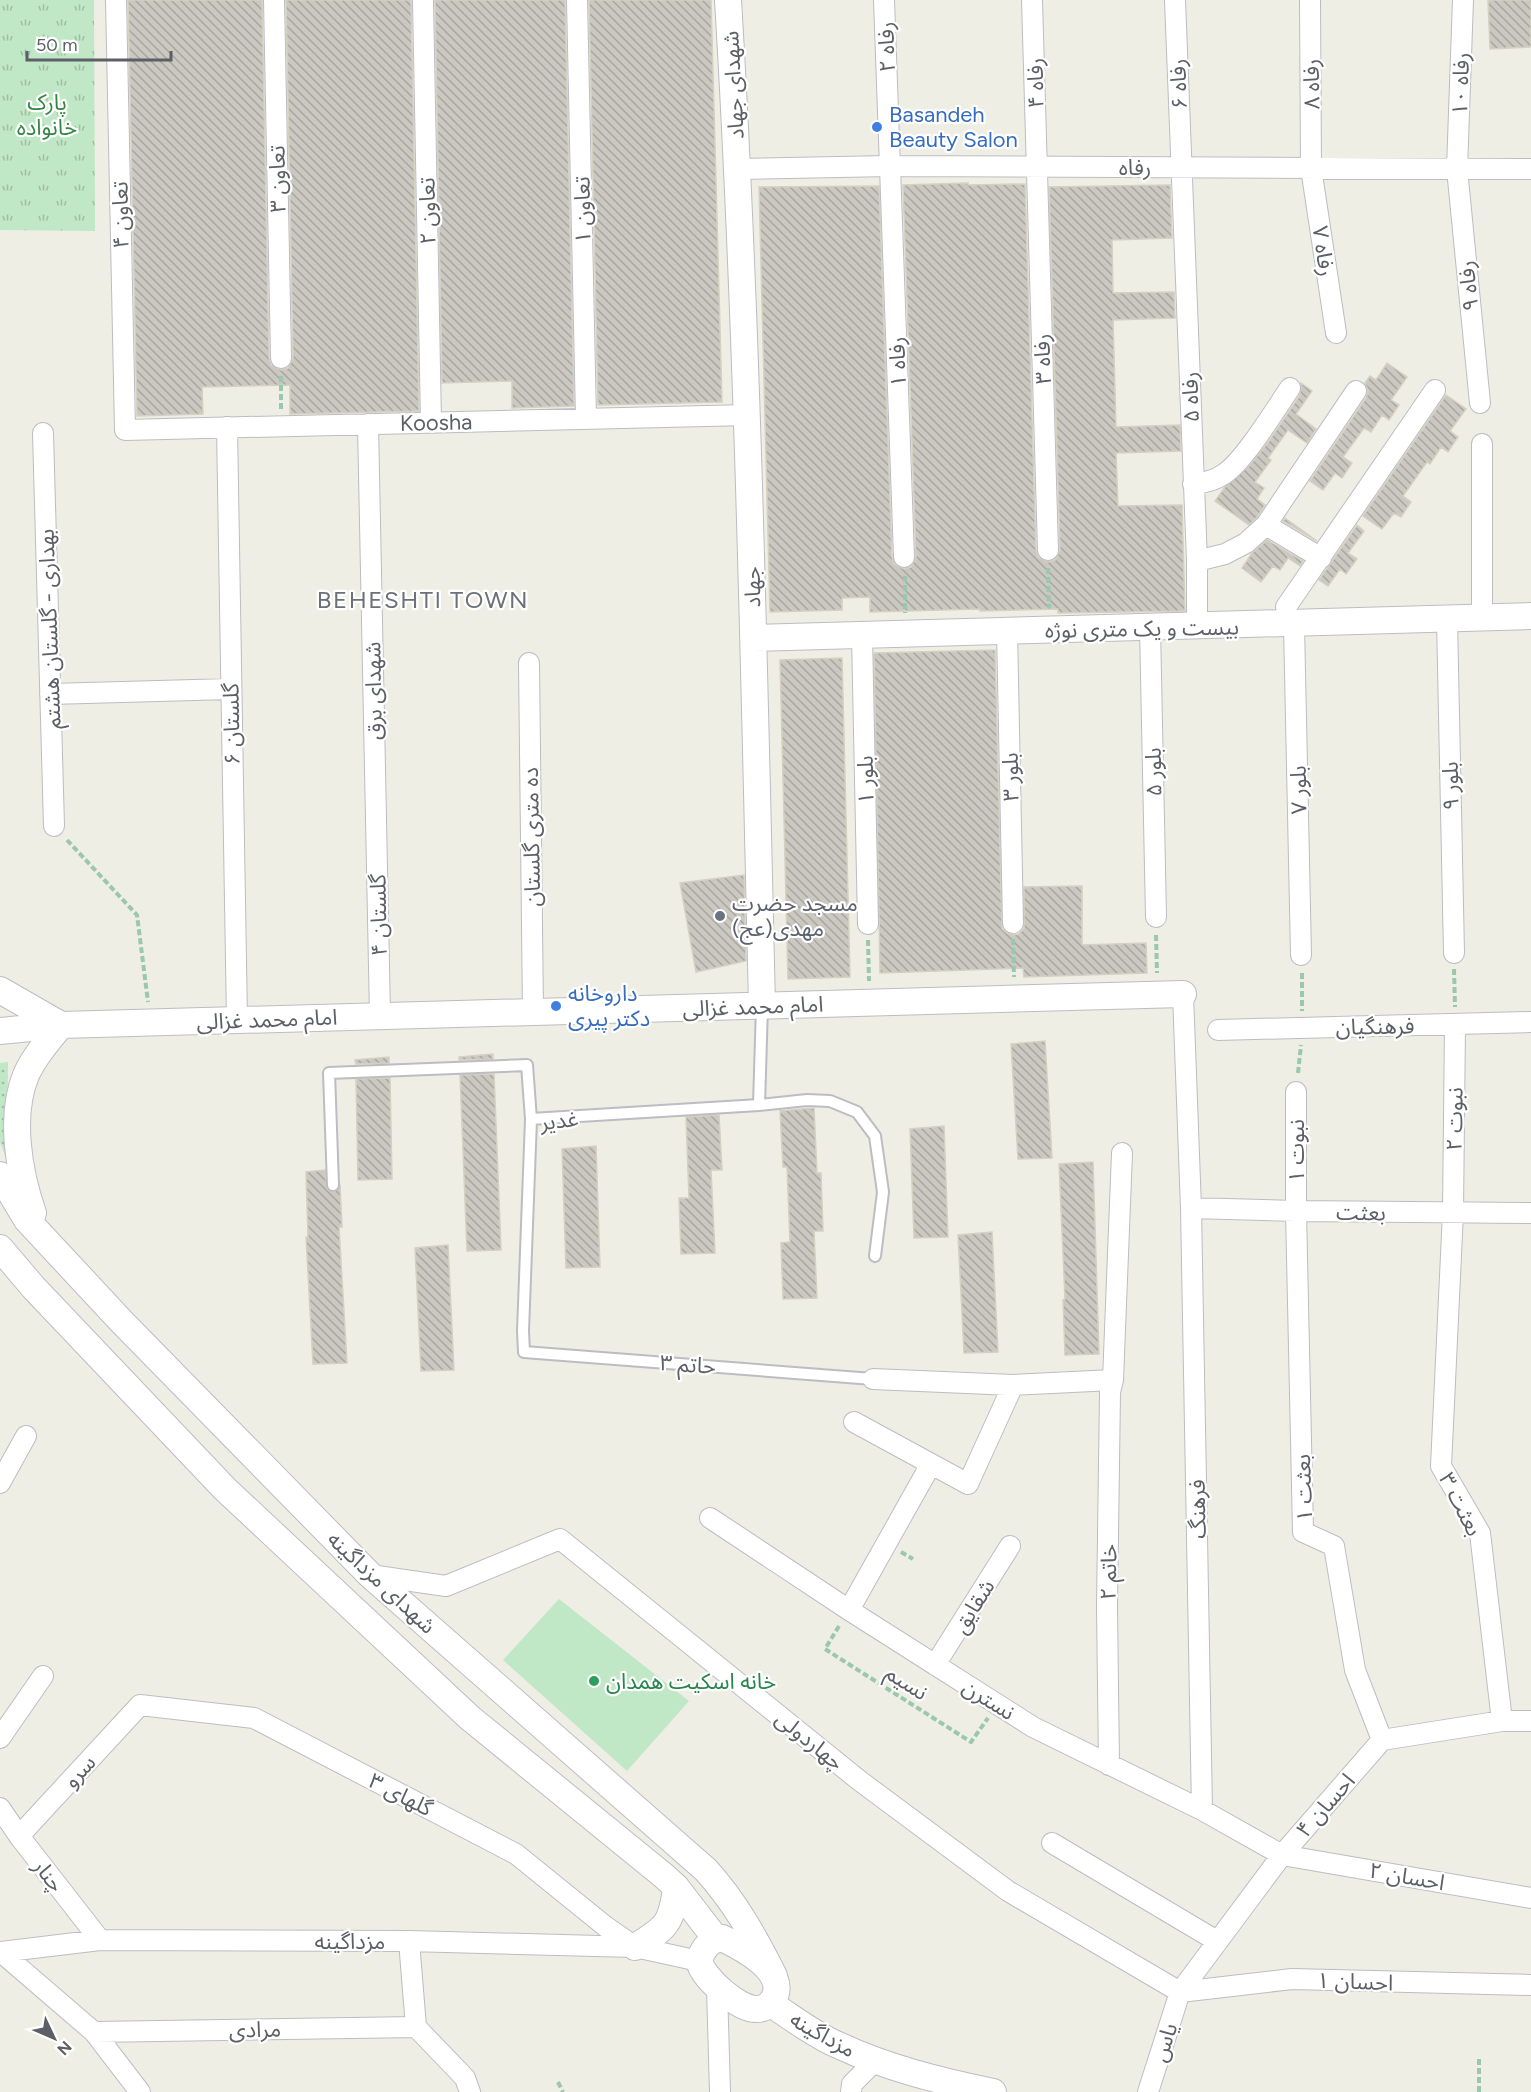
<svg xmlns="http://www.w3.org/2000/svg" width="1531" height="2092" font-family="Figtree,'Noto Sans Arabic',sans-serif">
<defs>
<pattern id="grass-dots" width="8" height="8" patternUnits="userSpaceOnUse" patternTransform="scale(1.5)"><rect width="8" height="8" fill="#c0e7c6"/><path d="M2 2h.1M6 6h.1" fill="none" stroke="#9fbea4" stroke-width="1.8" stroke-linecap="round"/></pattern>
<pattern id="park-tufts" width="24" height="20" patternUnits="userSpaceOnUse" patternTransform="scale(1.5)"><rect width="24" height="20" fill="#c0e7c6"/><path d="M3 7l-1-3M5 7V3M7 7l1-3M15 17l-1-3M17 17v-4M19 17l1-3" fill="none" stroke="#9fbea4"/></pattern>
<pattern id="building-back-hatch" width="6" height="6" patternUnits="userSpaceOnUse" patternTransform="scale(1.5)"><rect width="6" height="6" fill="#cac8c1"/><path d="M-1 5l2 2M0 0l6 6M5-1l2 2" fill="none" stroke="#a7a6a0"/></pattern>
</defs>
<rect width="100%" height="100%" fill="#efeee4"/>
<path fill="url(#grass-dots)" d="M8 1062 7 1161 0 1142V1063Z"/>
<path fill="url(#park-tufts)" d="M0 0H94L95 231 0 230Z"/>
<path fill="#c0e7c6" d="M559 1599 689 1701 627 1771 503 1660Z"/>
<path fill="url(#building-back-hatch)" stroke="#d4d1c2" stroke-width="1.5" d="M128 0H262L269 358 271 365 281 370 288 368 293 358 286 0H411L419 411 290 414V385L202 387 203 414 137 416Z
M435 0H565L574 406 512 408V381L442 383Z
M589 0H711L722 402 598 405Z
M1488 0H1531V47L1490 49Z
M968 183V185L1025 184 1036 550 1038 557 1048 562 1055 560 1060 550 1049 187 1170 185 1172 238 1112 240 1113 293 1174 292 1175 318 1113 320 1116 427 1180 425 1181 451 1116 453 1118 506 1182 505 1185 611 1058 613V609L980 611V609L870 612V597L842 598V610L770 612 759 187 879 186 892 557 894 564 904 569 911 567 916 557 903 185Z
M1387 363 1407 377 1391 400 1399 405 1389 420 1382 415 1371 432 1364 428 1343 457 1352 463 1342 478 1335 473 1323 490 1310 481 1366 398 1368 391 1365 383 1370 376 1376 380Z
M1301 383 1312 391 1296 414 1316 429 1307 443 1288 430 1268 458 1271 460 1255 482 1264 488 1257 499 1265 505 1257 517 1249 525 1215 501 1225 487 1249 466 1269 441 1300 395Z
M1446 395 1466 409 1450 431 1458 437 1448 452 1441 447 1430 464 1427 462 1403 496 1411 502 1401 517 1394 513 1382 529 1363 516Z
M1285 518 1317 541 1283 521Z
M1357 525 1364 531 1348 553 1357 559 1346 574 1340 569 1328 586 1319 580Z
M1267 540 1303 561 1300 566 1288 558 1280 570 1273 566 1261 582 1242 568 1252 553Z
M995 650 1002 929 1007 933 1013 935 1019 934 1024 928V887L1082 886V945L1146 943 1147 973 1024 977 1023 968 880 973 874 653Z
M842 658 850 977 788 979 780 660Z
M744 875 746 961 696 972 680 883Z
M1045 1041 1052 1158 1018 1159 1011 1044Z
M493 1054V1059L459 1060V1057Z
M389 1057V1063L356 1064 355 1060Z
M494 1074 501 1250 467 1251 460 1075Z
M390 1078 392 1179 358 1180 356 1079Z
M814 1108 817 1173H821L823 1231H814L817 1298 783 1299 781 1243 790 1242 787 1167H783L780 1111Z
M719 1115 722 1170H711L715 1253 681 1254 679 1198H689L686 1117Z
M944 1126 948 1237 914 1238 910 1129Z
M596 1146 600 1267 566 1268 562 1149Z
M1093 1162 1099 1354 1065 1355 1063 1300 1065 1299 1059 1164Z
M325 1170 327 1189 334 1192 340 1186 342 1227H339L347 1363 313 1364 306 1237H308L306 1172Z
M992 1232 998 1352 964 1353 958 1235Z
M448 1245 454 1370 421 1371 415 1248Z"/>
<g fill="none" stroke-linecap="round" stroke-linejoin="round">
<defs>
<path id="service" d="M762 1006 759 1105 807 1100 830 1101 857 1112 875 1136 883 1192 875 1256
M759 1105 531 1119 523 1331 524 1352 873 1379
M333 1185 329 1073 527 1065 531 1119"/>
<path id="minor" d="M116 0 125 430 748 415
M274 0 281 358
M423 0 431 422
M577 0 586 419
M884 0 904 557
M1032 0 1048 550
M1175 0 1197 561V626
M1310 0 1311 168 1336 333
M1463 0 1457 169 1480 403
M738 169 890 166 1531 169
M368 424 380 1016
M227 427 237 1020
M43 433 54 826
M1482 444V618
M1193 484C1205 483 1214 481 1224 474 1244 461 1275 410 1290 388
M1266 525 1321 558
M1197 561 1225 554 1246 543 1266 525 1356 391
M1286 607 1435 390
M1447 619 1454 953
M1294 625 1301 955
M1150 627 1156 917
M1007 631 1013 923
M862 635 868 924
M529 663 533 1012
M50 694 230 689
M1183 994 1191 1208 1202 1810
M1455 1024 1453 1213 1441 1466 1480 1533 1502 1721
M1218 1030 1531 1022
M1296 1092V1211L1303 1532 1334 1546 1355 1670 1382 1740
M1191 1208 1296 1211 1531 1213
M873 1379 1013 1385 1113 1380 1122 1153
M854 1422 968 1484 1013 1385
M0 1483 26 1436
M710 1518 849 1610 1033 1727 1202 1810 1282 1855 1531 1898
M370 1575 446 1586 560 1539 860 1781 1008 1891 1180 1992
M849 1610 931 1464
M935 1665 1010 1546
M0 1738 43 1676
M1109 1765 1107 1607 1110 1392 1113 1380
M0 1808 19 1836 100 1940
M19 1836 140 1705 254 1718 516 1854 605 1926 635 1947
M1052 1843 1217 1941
M409 1941 416 2027 465 2078 470 2092
M0 1952 100 1940 409 1941 635 1947 699 1961
M1 1952 94 2032 140 2092
M717 1988 720 2092
M1180 1992 1292 1979 1531 1985
M94 2032 416 2027
M851 2092 852 2084 875 2061
M1148 2092 1180 1992 1282 1855 1382 1740 1502 1721H1531"/>
<path id="tertiary" d="M728 0C748 335 754 670 762 1005
M754 638 1531 616
M0 990 61 1025C48 1041 34 1057 26 1075 9 1116 19 1173 33 1213
M0 1031 61 1025 1183 994
M0 1175 27 1220 121 1321 370 1575 706 1870C735 1902 755 1938 774 1976
M0 1248 34 1288 225 1489 470 1718 664 1876 676 1887 716 1939
M722 1938C741 1947 788 1971 774 1998 770 2005 765 2009 756 2009 738 2009 703 1978 699 1961 703 1948 709 1940 722 1938Z
M635 1947C666 1928 672 1924 676 1887
M771 2004C793 2018 814 2035 838 2045 887 2068 940 2081 993 2092"/>
</defs>
<use href="#service" stroke="#bcbdc3" stroke-width="14"/>
<use href="#minor" stroke="#bcbdc3" stroke-width="22"/>
<use href="#tertiary" stroke="#bcbdc3" stroke-width="28"/>
<path stroke="#99c8ad" stroke-width="4" stroke-dasharray="6 3" stroke-linecap="butt" d="M281 376V410
M1048 568 1049 608
M905 576V613
M67 840 137 915 148 1002
M1156 935 1157 973
M1013 939 1014 977
M868 940 869 981
M1454 969 1455 1007
M1302 973V1011
M1298 1073 1301 1045
M901 1552 913 1559
M839 1626 825 1649 971 1742 988 1718
M558 2082 563 2092
M1479 2092V2059"/>
<use href="#service" stroke="#fff" stroke-width="10"/>
<use href="#minor" stroke="#fff" stroke-width="20"/>
<use href="#tertiary" stroke="#fff" stroke-width="26"/>
</g>
<g fill="#3f7fe0" stroke="#fff" stroke-width="2">
<circle cx="877" cy="127" r="6"/>
<circle cx="556" cy="1006" r="6"/>
</g>
<circle fill="#6b7280" stroke="#fff" stroke-width="2" cx="720" cy="916" r="6"/>
<circle fill="#2e9e5b" stroke="#fff" stroke-width="2" cx="594" cy="1681" r="6"/>
<g text-anchor="middle" stroke-width="4.5" stroke-linejoin="round" paint-order="stroke">
<g font-size="22" fill="#5c5f65" stroke="#fff">
<text transform="translate(886 47) rotate(-92)" y="8">رفاه ۲</text>
<text transform="translate(1035 83) rotate(-91)" y="8">رفاه ۴</text>
<text transform="translate(1178 84) rotate(-92)" y="8">رفاه ۶</text>
<text transform="translate(1311 84) rotate(-91)" y="8">رفاه ۸</text>
<text transform="translate(1460 84) rotate(-88)" y="8">رفاه ۱۰</text>
<text transform="translate(733 85) rotate(-93)" y="8">شهدای جهاد</text>
<text x="1135" y="175">رفاه</text>
<text transform="translate(277 179) rotate(-91)" y="8">تعاون ۳</text>
<text transform="translate(582 210) rotate(-91)" y="8">تعاون ۱</text>
<text transform="translate(427 211) rotate(-91)" y="8">تعاون ۲</text>
<text transform="translate(120 215) rotate(-91)" y="8">تعاون ۴</text>
<text transform="translate(1324 251) rotate(82)" y="8">رفاه ۷</text>
<text transform="translate(1468 286) rotate(-96)" y="8">رفاه ۹</text>
<text transform="translate(1042 359) rotate(-92)" y="8">رفاه ۳</text>
<text transform="translate(897 362) rotate(-92)" y="8">رفاه ۱</text>
<text transform="translate(1190 397) rotate(-92)" y="8">رفاه ۵</text>
<text transform="translate(436 422) rotate(-1)" y="8">Koosha</text>
<text transform="translate(752 587) rotate(-91)" y="8">جهاد</text>
<text transform="translate(1142 628) rotate(-1)" y="8">بیست و یک متری نوژه</text>
<text transform="translate(49 629) rotate(-92)" y="8">بهداری - گلستان هشتم</text>
<text transform="translate(373 691) rotate(-91)" y="8">شهدای برق</text>
<text transform="translate(231 724) rotate(-91)" y="8">گلستان ۶</text>
<text transform="translate(1153 772) rotate(-91)" y="8">بلور ۵</text>
<text transform="translate(1010 777) rotate(-91)" y="8">بلور ۳</text>
<text transform="translate(865 780) rotate(-91)" y="8">بلور ۱</text>
<text transform="translate(1450 786) rotate(-91)" y="8">بلور ۹</text>
<text transform="translate(1298 790) rotate(-91)" y="8">بلور ۷</text>
<text transform="translate(531 837) rotate(-91)" y="8">ده متری گلستان</text>
<text transform="translate(378 915) rotate(-91)" y="8">گلستان ۴</text>
<text transform="translate(753 1006) rotate(-2)" y="8">امام محمد غزالی</text>
<text transform="translate(267 1019) rotate(-2)" y="8">امام محمد غزالی</text>
<text transform="translate(1375 1026) rotate(-1)" y="8">فرهنگیان</text>
<text transform="translate(1454 1119) rotate(-89)" y="8">نبوت ۲</text>
<text transform="translate(559 1120) rotate(-7)" y="8">غدیر</text>
<text transform="translate(1296 1151) rotate(-90)" y="8">نبوت ۱</text>
<text transform="translate(1361 1212) rotate(1)" y="8">بعثت</text>
<text transform="translate(688 1364) rotate(4)" y="8">حاتم ۳</text>
<text transform="translate(1303 1488) rotate(-92)" y="8">بعثت ۱</text>
<text transform="translate(1461 1504) rotate(63)" y="8">بعثت ۳</text>
<text transform="translate(1197 1509) rotate(-91)" y="8">فرهنگ</text>
<text transform="translate(1108 1572) rotate(-89)" y="8">خاتم ۲</text>
<text transform="translate(382 1582) rotate(43)" y="8">شهدای مزداگینه</text>
<text transform="translate(973 1606) rotate(-58)" y="8">شقایق</text>
<text transform="translate(907 1682) rotate(33)" y="8">نسیم</text>
<text transform="translate(989 1699) rotate(32)" y="8">نسترن</text>
<text transform="translate(810 1740) rotate(39)" y="8">چهاردولی</text>
<text transform="translate(79 1771) rotate(-47)" y="8">سرو</text>
<text transform="translate(401 1794) rotate(27)" y="8">گلهای ۳</text>
<text transform="translate(1325 1805) rotate(-49)" y="8">احسان ۴</text>
<text transform="translate(49 1875) rotate(52)" y="8">چنار</text>
<text transform="translate(1407 1876) rotate(10)" y="8">احسان ۲</text>
<text x="350" y="1949">مزداگینه</text>
<text transform="translate(1355 1981) rotate(2)" y="8">احسان ۱</text>
<text transform="translate(255 2029) rotate(-1)" y="8">مرادی</text>
<text transform="translate(823 2034) rotate(29)" y="8">مزداگینه</text>
<text transform="translate(1164 2042) rotate(-72)" y="8">یاس</text>
</g>
<g font-size="22" fill="#338543" stroke="#fff">
<text x="47" y="110">پارک<tspan x="47" dy="25">خانواده</tspan></text>
</g>
<g font-size="22" fill="#366cbe" stroke="#fff" text-anchor="start">
<text x="889" y="122">Basandeh<tspan x="889" dy="25">Beauty Salon</tspan></text>
<text x="568" y="1001">داروخانه<tspan x="568" dy="25">دکتر پیری</tspan></text>
</g>
<g font-size="22" fill="#5b616d" stroke="#fff" text-anchor="start">
<text x="732" y="911">مسجد حضرت<tspan x="732" dy="25">مهدی(عج)</tspan></text>
</g>
<g font-size="22" fill="#27864d" stroke="#fff" text-anchor="start">
<text x="606" y="1689">خانه اسكيت همدان</text>
</g>
<g font-size="24" letter-spacing="1.5" fill="#6d7177" stroke="#fff">
<text x="423" y="608">BEHESHTI TOWN</text>
</g>
</g>
<g transform="translate(54 2038) rotate(134)" stroke="#ffffff" stroke-width="4.5" paint-order="stroke">
<path d="M0-4.5L10 22L0 15L-10 22Z" fill="#5c5f65"/>
<text y="-9" font-size="16" font-weight="bold" text-anchor="middle" fill="#5c5f65">N</text>
</g>
<path d="M27 51v9h144v-9" fill="none" stroke="#5c5f65" stroke-width="3"/>
<text x="36" y="51" font-size="18" fill="#5c5f65" stroke="#ffffff" stroke-width="4.5" paint-order="stroke">50 m</text>
</svg>
